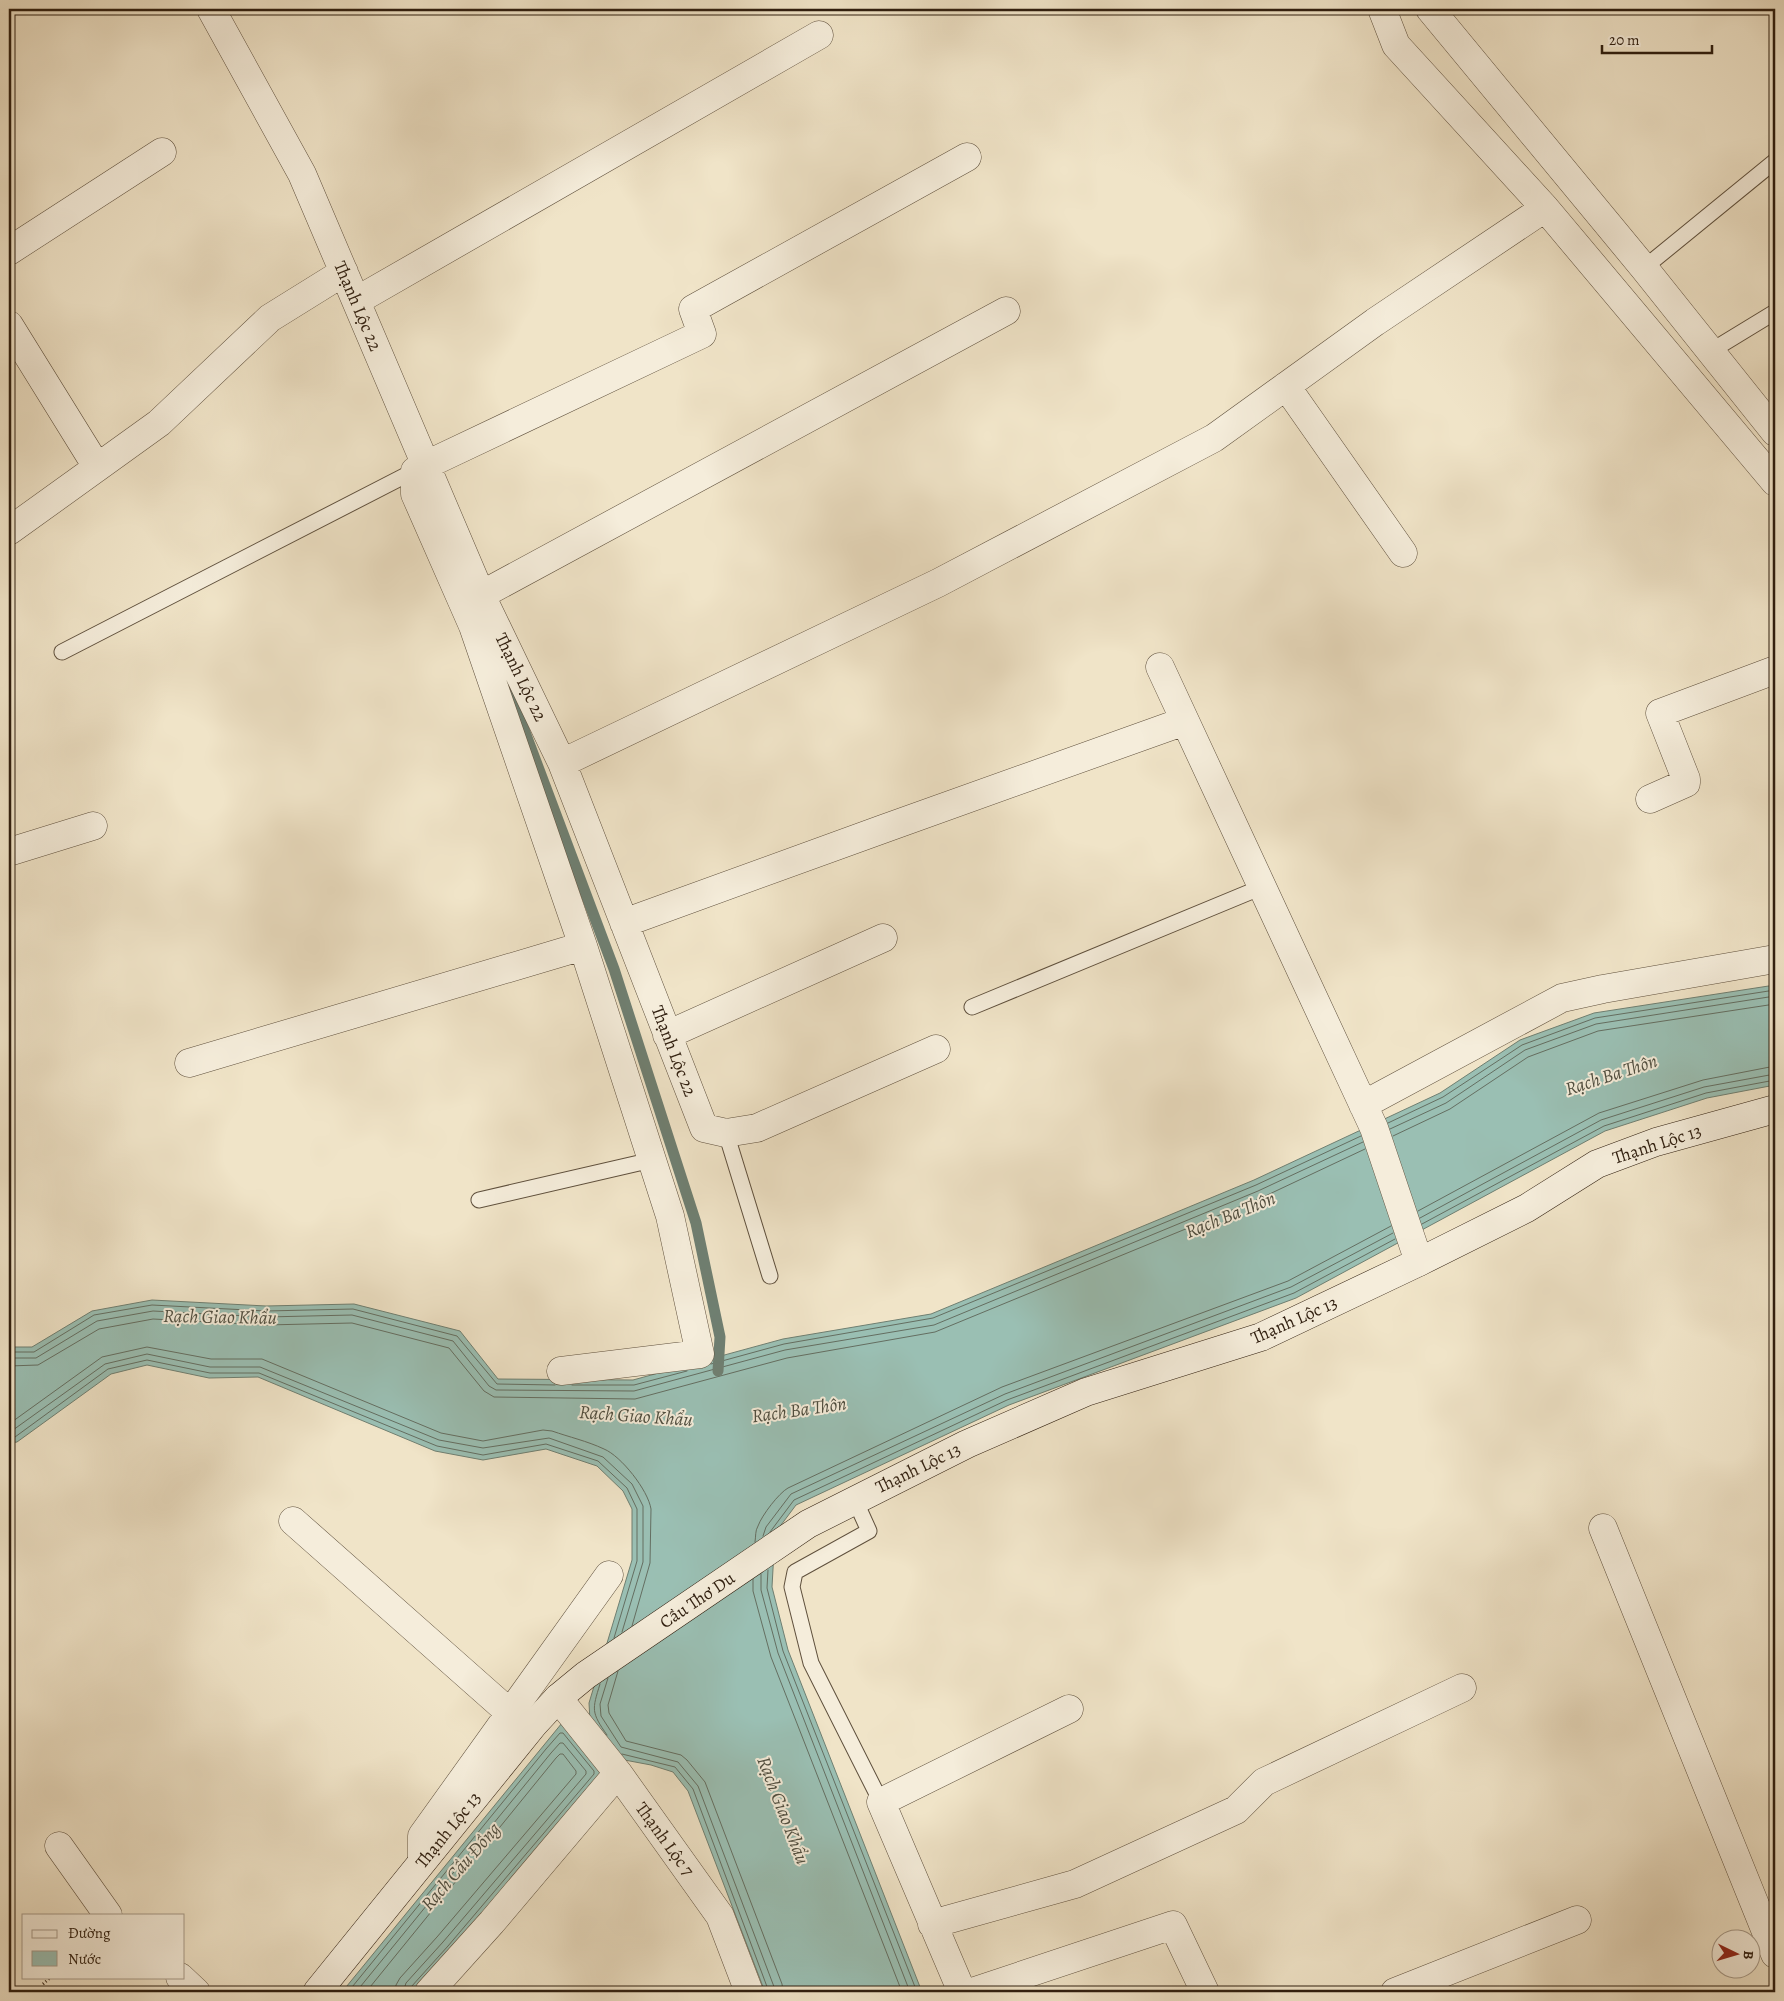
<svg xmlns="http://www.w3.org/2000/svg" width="1784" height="2001" font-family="Alegreya,serif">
<rect width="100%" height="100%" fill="#f0e4c8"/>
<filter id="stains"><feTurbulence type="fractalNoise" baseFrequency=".004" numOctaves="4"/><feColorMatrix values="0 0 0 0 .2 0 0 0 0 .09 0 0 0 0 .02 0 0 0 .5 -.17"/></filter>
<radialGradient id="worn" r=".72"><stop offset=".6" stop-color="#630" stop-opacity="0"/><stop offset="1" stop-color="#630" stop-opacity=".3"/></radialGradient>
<path fill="#9abfb3" stroke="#6f7f71" d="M1775 985V1085L1707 1098 1605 1131 1296 1298 1009 1405 796 1505 775 1533 772 1587 788 1650 922 1992H765L688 1791 673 1772 651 1765 614 1758 590 1721 589 1703 632 1560V1509L623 1491 597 1466 546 1449 483 1460 435 1451 258 1377 209 1378 147 1365 111 1374 17 1442 9 1443V1347H32L92 1311 152 1300 266 1306 354 1304 460 1331 498 1379 633 1380 783 1339 931 1314 1254 1180 1440 1093 1520 1040 1594 1013Z
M562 1723 602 1773 451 1950 413 1992H342Z"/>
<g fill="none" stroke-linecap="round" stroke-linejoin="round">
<path stroke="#646e61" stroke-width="1" d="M1388 1123 1443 1097 1522 1045 1595 1018 1775 990
M1390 1129 1446 1103 1525 1050 1596 1024 1775 996
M1393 1136 1450 1109 1528 1057 1598 1031 1775 1004
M1418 1211 1599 1113 1703 1080 1775 1066
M1420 1218 1601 1120 1704 1087 1775 1074
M1422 1224 1604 1126 1706 1093 1775 1080
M9 1352H34L94 1315 152 1305 266 1311 353 1309 457 1336 497 1384 555 1385
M9 1358H36L97 1321 153 1311 266 1317 352 1315 453 1341 489 1386 496 1390 634 1391 785 1350 934 1325 1258 1191 1363 1142
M711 1364 784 1344 933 1318 1256 1185 1361 1136
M9 1366 38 1365 99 1329 153 1319 266 1325 352 1323 449 1348 484 1391 494 1397 635 1399 787 1358 935 1332 1261 1198 1365 1149
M572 1385H634L687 1371
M9 1424 102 1357 147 1347 211 1359H262L441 1433 483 1441 543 1430 552 1431C569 1437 587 1441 604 1449 621 1456 648 1490 651 1509L650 1563 632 1626
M9 1431 13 1430 105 1364 147 1354 210 1367H260L439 1440 483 1448 549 1438 603 1457 632 1484 643 1506V1562L622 1632
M9 1438 15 1437 108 1369 147 1360 210 1373H259L437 1446 483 1455 546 1444 598 1461 627 1488 637 1509V1561L614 1638
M770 1532 794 1500 1007 1400 1294 1293 1395 1239
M763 1536 766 1527 791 1494 1005 1394 1291 1287 1393 1233
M755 1542C756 1536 755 1531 758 1526 762 1515 779 1493 788 1488L1002 1387 1288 1281 1391 1226
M768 1570 767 1588 783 1651 917 1992
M761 1574V1590L778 1653 910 1992
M753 1579V1591L771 1657 902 1992
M618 1671 608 1705 609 1713 626 1741 681 1755 687 1760 705 1782 782 1984 783 1992
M608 1678 600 1704 601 1716 621 1747 678 1762 698 1786 776 1992
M600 1684C592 1710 591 1712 607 1735
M622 1754 675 1767 693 1789 769 1992
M348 1992 546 1749 560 1733H563L594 1771V1774L448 1946 411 1987 409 1992
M356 1992 551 1753 560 1743H563L586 1771V1774L443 1942 406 1983 403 1992
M366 1992 556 1758 560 1754H563L576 1771V1774L437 1937 400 1978 396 1985 395 1992"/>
<path stroke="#6f7f71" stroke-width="11" d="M502 671 614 969 696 1223 720 1337 718 1371"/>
<defs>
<path id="lane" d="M1644 268 1775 161
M1711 351 1775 312
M62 652 418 469
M972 1007 1262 887
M726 1133 770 1276
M479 1200 652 1160
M855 1500 869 1531 795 1572 792 1587 811 1663 881 1802"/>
<path id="street" d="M211 9 302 174 481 595 562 763 704 1128 726 1133 757 1128 936 1049
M1382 9 1396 45 1545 208 1775 482
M1430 9 1644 268 1775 432
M9 251 162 152
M356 301 819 35
M9 325 97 467
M1286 386 1403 553
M426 465 702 334 693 309 967 157
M415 471V494L473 626 583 946 670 1216 700 1354 561 1371
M9 531 159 423 270 318 344 272
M481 595 1006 311
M1160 667 1374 1128 1419 1262
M562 763 938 583 1214 438 1375 322 1545 208
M1650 799 1686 783V779L1660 713 1775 670
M9 852 93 826
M624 923 883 829 1185 721
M667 1035 883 938
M189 1063 583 946
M1363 1105 1562 998 1603 989 1775 959
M293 1521 510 1713
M1603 1528 1775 1954
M558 1698 618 1773 720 1916 749 1992
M59 1846 108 1915
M422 1861V1836L609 1575
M932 1924 1075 1884 1236 1810 1264 1782 1462 1688
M180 1977 196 1992
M429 1992 492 1922 618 1773
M962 1992 881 1802 1069 1709
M972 1992 1173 1925 1205 1992
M1395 1992 1577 1920"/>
<path id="secondary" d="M317 1992 534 1724 558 1698 586 1675 808 1524 967 1444 1086 1392 1261 1337 1419 1262 1527 1208 1597 1164 1656 1142 1775 1109"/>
</defs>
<use href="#lane" stroke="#5f503d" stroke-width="17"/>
<use href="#street" stroke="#5f503d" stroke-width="29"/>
<use href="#secondary" stroke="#2f1e0f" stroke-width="29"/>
<path stroke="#2f1e0f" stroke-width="3" stroke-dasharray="1 2.5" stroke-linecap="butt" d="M43 1984 51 1977"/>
<use href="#lane" stroke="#f5eddb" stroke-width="15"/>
<use href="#street" stroke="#f5eddb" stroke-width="28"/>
<use href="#secondary" stroke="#f5eddb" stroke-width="28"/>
</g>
<g text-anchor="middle" stroke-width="4" stroke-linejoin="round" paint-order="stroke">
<g font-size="18" fill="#2f1e0f" stroke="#f5eddb">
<text transform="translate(358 306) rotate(67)" y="6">Thạnh Lộc 22</text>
<text transform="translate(521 677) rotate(64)" y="6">Thạnh Lộc 22</text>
<text transform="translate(674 1051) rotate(69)" y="6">Thạnh Lộc 22</text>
<text transform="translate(1657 1144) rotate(-18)" y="6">Thạnh Lộc 13</text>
<text transform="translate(1294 1320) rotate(-24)" y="6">Thạnh Lộc 13</text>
<text transform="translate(918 1468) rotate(-26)" y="6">Thạnh Lộc 13</text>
<text transform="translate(697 1600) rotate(-34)" y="6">Cầu Thơ Du</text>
<text transform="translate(448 1830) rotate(-51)" y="6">Thạnh Lộc 13</text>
<text transform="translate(665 1839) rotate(54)" y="6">Thạnh Lộc 7</text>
</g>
<g font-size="19" font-style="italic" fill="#4f4e40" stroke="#f5eddb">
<text transform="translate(1611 1074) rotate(-18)" y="7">Rạch Ba Thôn</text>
<text transform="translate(1230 1214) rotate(-22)" y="7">Rạch Ba Thôn</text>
<text transform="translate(220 1316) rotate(1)" y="7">Rạch Giao Khẩu</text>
<text transform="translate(799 1409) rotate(-8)" y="7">Rạch Ba Thôn</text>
<text transform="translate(636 1415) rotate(4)" y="7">Rạch Giao Khẩu</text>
<text transform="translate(784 1810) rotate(69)" y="7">Rạch Giao Khẩu</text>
<text transform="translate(460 1866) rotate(-49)" y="7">Rạch Cầu Đồng</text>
</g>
</g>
<rect width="1784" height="2001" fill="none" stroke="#f0e4c8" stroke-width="30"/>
<rect x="10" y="10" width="1764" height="1981" fill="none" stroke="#2f1e0f" stroke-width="2.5"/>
<rect x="15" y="15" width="1754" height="1971" fill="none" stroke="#2f1e0f"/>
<rect x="22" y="1914" width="162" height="65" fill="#f5eddb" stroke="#a69a89"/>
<rect x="32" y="1930" width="25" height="8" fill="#f5eddb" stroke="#a69a89"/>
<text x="68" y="1938" font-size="15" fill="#2f1e0f">Đường</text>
<rect x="32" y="1951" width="25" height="15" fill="#9abfb3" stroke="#a69a89"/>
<text x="68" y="1964" font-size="15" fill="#2f1e0f">Nước</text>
<g transform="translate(1736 1954) rotate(95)"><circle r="24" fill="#f5eddb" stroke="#a69a89"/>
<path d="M0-4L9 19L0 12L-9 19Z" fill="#8f2418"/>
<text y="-8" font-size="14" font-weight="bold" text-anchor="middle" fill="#2f1e0f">B</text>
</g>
<path d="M1602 45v8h110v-8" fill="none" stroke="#2f1e0f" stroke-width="2.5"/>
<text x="1609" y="45" font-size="15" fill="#2f1e0f" stroke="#f5eddb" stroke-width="4" paint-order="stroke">20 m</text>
<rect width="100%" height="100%" filter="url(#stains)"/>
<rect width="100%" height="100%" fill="url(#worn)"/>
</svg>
